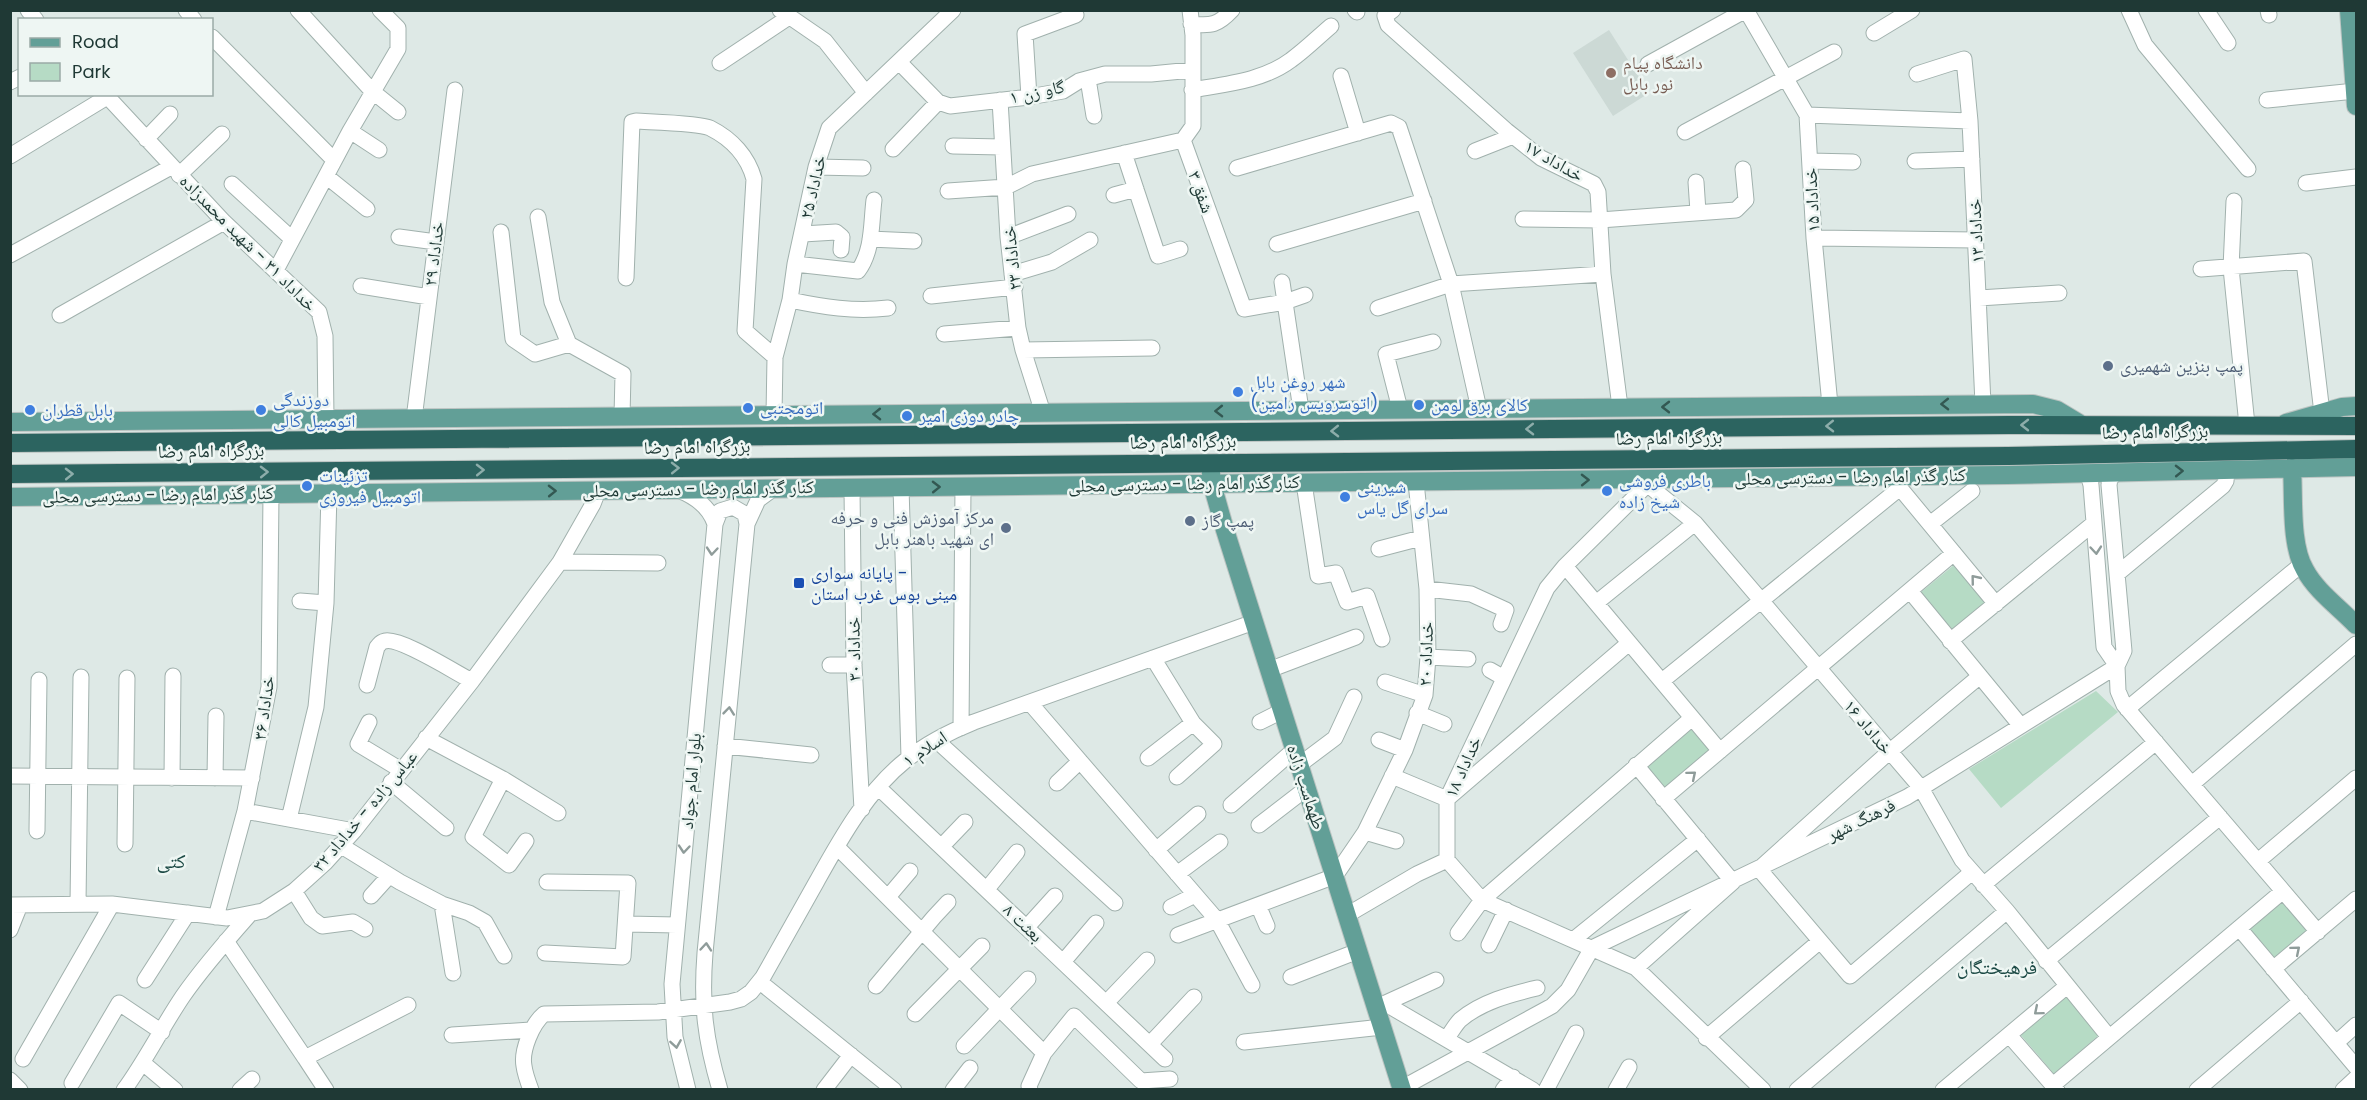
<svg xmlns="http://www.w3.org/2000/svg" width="2367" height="1100" font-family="Poppins,'Noto Naskh Arabic',sans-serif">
<rect width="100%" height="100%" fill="#dee9e6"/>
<path fill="#ccd9d5" d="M1609 30 1649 93 1613 116 1573 53Z"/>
<path fill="#b6dbc5" d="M1954 565 1985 603 1952 630 1920 593Z
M2096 691 2118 712 2001 808 1969 769Z
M1692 726 1713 749 1665 790 1644 766Z
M2283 899 2310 931 2275 961 2248 929Z
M2065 995 2099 1035 2054 1074 2020 1034Z"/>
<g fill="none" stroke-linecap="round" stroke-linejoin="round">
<defs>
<path id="minor" d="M28 10 36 20
M186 10 194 20
M298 10 372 91 398 112
M780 10 825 41 866 93
M1190 10 1193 35V126L1183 140 1244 309 1285 302 1305 295
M1355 10 1357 12
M1393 10 1385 16 1388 25 1507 131 1541 158 1594 184 1598 192 1603 274 1620 407
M1746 10 1807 115 1814 238 1830 405
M2129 10 2145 45 2248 169
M2206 10 2228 43
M2268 10 2269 15
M1191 24C1212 26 1218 25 1232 10
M1874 33 1912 10
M212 37 334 160
M899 62 938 102 950 106 1029 97 1063 91 1079 81 1105 74H1151L1192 70
M720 63 789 17
M1648 64 1746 10
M1917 74 1964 59 1970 121 1983 404
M1341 76 1358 133
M1088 79 1094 116
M10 82 20 77
M1192 90C1226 84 1263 81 1291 60 1305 50 1318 37 1331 26
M105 94 224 222 319 312 325 336 326 419
M1029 97 1025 34 1076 15
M1000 100 1008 237 1018 328 1023 350 1043 413
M2267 100 2355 91
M1807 115 1970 121
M350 131 379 150
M1685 132 1834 52
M146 139 170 114
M953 146 1002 147
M893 149 938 102
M1475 151 1513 136
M1124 153 1158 256 1180 249
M10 156 107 97
M1810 161 1853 162
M1915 161 1972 159
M816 167 863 168
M1237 168 1391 123 1399 127 1451 284 1479 409
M179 175 222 134
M326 176 367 209
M1696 182 1698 212
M2306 183 2356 177
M232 184 292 239
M948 191 1006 187 1032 174 1183 140
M1114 195 1136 189
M2234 201 2231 268 2247 425
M538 217 552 302 569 344 623 374 622 417
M1523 219 1600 220 1736 210 1746 200 1743 169
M501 232 513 339 535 354 569 344
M803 234 836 232 842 237 841 250
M399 237 436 242
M1008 237 1068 214
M1814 238 1976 240
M870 239 914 241
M1277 244 1424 201
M10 255 171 167
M795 264 858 271C873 251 871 224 874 200
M2201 269 2304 261 2322 413
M276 270 350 131 398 49V28L380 10
M1012 274 1052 262 1090 240
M626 278 632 122 636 121C651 122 700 123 710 128 732 139 748 157 754 179L745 331 775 357
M1282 282 1301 410
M361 286 429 297
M931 296 1015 287
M1979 298 2059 293
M790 300C823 307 854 312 888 308
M1378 308 1451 284 1603 274
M60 315 224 222
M944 334 1018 328
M1023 350 1152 348
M1400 409 1386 354 1433 342
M774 415 775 357 790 300 795 264 816 167 829 128 953 10
M414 419 455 90
M2084 474 2089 478 2091 485 2104 647 2117 666 2124 651 2109 485 2110 479 2116 473
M1653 479 1565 566 1547 588 1447 799V860L1482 900 1636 968 1763 1090
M1304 483 1318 576 1336 573 1347 602 1367 596 1382 639
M1648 485 1695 523 1921 788 1962 860 2007 911 2109 1037
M901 487 909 757
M852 488 854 665 862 809
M678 490C694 496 709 506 715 524L672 984 675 1037 688 1090
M715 524 720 511 733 507 745 514 747 524
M1930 524 1972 491
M1379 549 1421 538
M560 562 658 563
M1565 566 1720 751
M2117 574 2223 486 2226 481 2227 470
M1427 589 1471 594 1506 610 1501 624
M1910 591 2021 726
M300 601 326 603
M1596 603 1695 523
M1950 641 2094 523
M1428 657 1468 659
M1153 658 1193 723 1214 744 1177 777
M830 665H854
M2117 666 2118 691 2124 705 2318 932
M1269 670 1356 637
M1490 670 1504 678
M1662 681 1900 488 1996 604
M1385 682 1425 695
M367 685 377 647C380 644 380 642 385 641 400 637 456 673 472 681
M1030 703 1217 920 1252 985
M2127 709 2302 564
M1417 713 1444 724
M369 722 358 744 401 770
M1260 722 1282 711
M961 728 963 487
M426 738 503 779 558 813
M936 740 1115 903
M1379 740 1405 750
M725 746 811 755
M1148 758 1193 723
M1299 765 1335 738 1354 697
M1636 765 1733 882 1636 968
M10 776 252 778
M1392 776 1447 799 1629 643
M172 778 173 676
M215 778 216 716
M503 779 473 837 509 865 526 841
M391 782 446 828
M1057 783 1080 761
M2192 784 2356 644
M879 788 1165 1059
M1663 799 1954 553
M1231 805 1294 750
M245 811 354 831
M289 819 316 707 326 603 329 493
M1259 825 1307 788
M37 831 39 680
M1365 832 1396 841
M125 844 127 678
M340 845 400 882 442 904 469 913 485 922 504 956
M942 846 965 822
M837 847 1044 1053
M1156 850 1198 814
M2258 861 2356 778
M1972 872 1850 976 1759 869 1889 752 1980 676
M1177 874 1220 842
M1983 885 2156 742
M987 889 1017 852
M294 891 311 918 322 926 353 922 365 929
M371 896 389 876
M888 897 910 871
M78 904 81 677
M442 904 453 973
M10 905 112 904 227 918 263 911 294 891 325 863 354 831 472 681 560 562 593 504 598 491
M1258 905 1267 926
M1171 907 1195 895
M1347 915 1417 874 1447 860
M216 917 245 811 269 687 271 494
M626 924 677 925
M1027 927 1055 896
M2239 928 2356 1067
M10 930 20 905
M1458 933 1482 900 1692 718
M1178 935 1335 876 1365 832 1405 750 1425 695 1428 657 1427 589 1416 482
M1573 940 1698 839
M226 941 305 1058
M1489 945 1506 910
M545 953 623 957 628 883 547 882
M2046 961 2220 817
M1063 962 1096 923
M2273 969 2356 899
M1291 977 1358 951
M145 980 188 913
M760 982 894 1090
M876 986 934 917 948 902
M1106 1003 1147 960
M1386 1004 1533 1090
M1379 1006 1436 980
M915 1014 982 946
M452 1035 531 1030
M2009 1035 2057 1090
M1706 1038 1820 941
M1446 1039C1451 1033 1455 1025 1460 1020 1481 1002 1511 994 1537 988
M1244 1042 1382 1027
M2336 1043 2356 1025
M1150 1044 1194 997
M964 1046 1028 979
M23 1059 112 904
M143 1063 175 1090
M10 1080 20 1090
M72 1083 119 1003 162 1032
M2053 1085 2283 891
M1402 1088 1552 1006 1568 990 1592 948 1907 797 2117 666
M124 1090C146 1060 162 1027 183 996 203 967 227 940 250 914
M240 1090 252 1079
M326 1090 305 1058 408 1005
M531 1090C528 1082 525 1074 524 1066 521 1051 532 1024 544 1014L658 1012 730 1002 741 999 751 992 763 977C781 945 799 913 817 881 841 838 867 791 906 760 927 743 949 732 974 722L1254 622
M720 1090C705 1039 701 1005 705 953L747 524 758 500 773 489
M824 1090 851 1055
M953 1090 970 1068
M1030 1090 1029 1086 1044 1053 1074 1016 1141 1081 1170 1079
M1503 1090 1513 1077
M1546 1090 1576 1033
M1616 1090 1629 1067
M1797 1090 2007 911
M1943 1090 2067 986
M2197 1090 2301 1001
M2343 1090 2356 1078"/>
<path id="major" d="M2349 10 2356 106
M10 422 2033 404 2057 410 2082 425
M2286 423 2342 407 2356 406
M2292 468C2294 498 2290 545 2305 570 2316 591 2340 608 2356 625
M1211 473 1212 484 1225 530 1402 1090
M10 497 2007 475 2356 467"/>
<path id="highway" d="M10 443 2008 425 2356 426
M10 474 2008 456 2356 449"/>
</defs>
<use href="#minor" stroke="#a1b1ad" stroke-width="17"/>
<use href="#major" stroke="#bcc4c2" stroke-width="20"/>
<use href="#highway" stroke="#bcc4c2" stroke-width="20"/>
<use href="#minor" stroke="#fff" stroke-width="15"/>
<use href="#major" stroke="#629f97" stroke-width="18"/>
<use href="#highway" stroke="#2c6460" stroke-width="18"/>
</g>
<defs><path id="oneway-chevron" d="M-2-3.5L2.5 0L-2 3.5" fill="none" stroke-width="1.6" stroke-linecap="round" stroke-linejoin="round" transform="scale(1.5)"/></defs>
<g stroke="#335852">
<use href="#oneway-chevron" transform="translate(1945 404) rotate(179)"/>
<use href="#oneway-chevron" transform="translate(1666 407) rotate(180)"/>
<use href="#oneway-chevron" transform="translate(1219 411) rotate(179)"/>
<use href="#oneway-chevron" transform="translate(877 414) rotate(179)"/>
<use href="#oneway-chevron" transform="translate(2179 471) rotate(-1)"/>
<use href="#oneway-chevron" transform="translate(1585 480) rotate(-1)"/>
<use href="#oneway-chevron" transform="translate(936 487) rotate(-1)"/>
<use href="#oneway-chevron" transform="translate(552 491) rotate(-1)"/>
</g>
<g stroke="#8dadaa">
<use href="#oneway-chevron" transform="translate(2025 425) rotate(-180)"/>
<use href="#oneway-chevron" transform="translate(1830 426) rotate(179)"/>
<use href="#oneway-chevron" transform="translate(1530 429) rotate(179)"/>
<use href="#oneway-chevron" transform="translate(1335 431) rotate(179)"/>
<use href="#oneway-chevron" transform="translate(675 468) rotate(-1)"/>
<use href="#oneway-chevron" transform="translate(480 470) rotate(-1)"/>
<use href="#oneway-chevron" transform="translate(264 472) rotate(-1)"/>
<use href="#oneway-chevron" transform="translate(69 474) rotate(-1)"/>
</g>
<g stroke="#8f9c9a">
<use href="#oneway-chevron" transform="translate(2096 550) rotate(85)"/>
<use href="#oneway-chevron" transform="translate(712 551) rotate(95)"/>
<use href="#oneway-chevron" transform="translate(1975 579) rotate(-129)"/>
<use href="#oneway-chevron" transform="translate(729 711) rotate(-84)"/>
<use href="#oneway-chevron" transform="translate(1692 775) rotate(-40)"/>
<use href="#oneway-chevron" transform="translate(684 849) rotate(95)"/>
<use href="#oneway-chevron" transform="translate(706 947) rotate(-85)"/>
<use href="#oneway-chevron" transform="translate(2296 950) rotate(-40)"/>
<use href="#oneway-chevron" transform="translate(2038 1011) rotate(140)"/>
<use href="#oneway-chevron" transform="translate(676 1044) rotate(81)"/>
</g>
<circle fill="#8d6e63" stroke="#eef6f3" stroke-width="2" cx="1611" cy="73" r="6"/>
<g fill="#5c6f8a" stroke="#eef6f3" stroke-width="2">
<circle cx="2108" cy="366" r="6"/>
<circle cx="1190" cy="521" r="6"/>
<circle cx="1006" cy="528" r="6"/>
</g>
<g fill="#3f7fe0" stroke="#eef6f3" stroke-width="2">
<circle cx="1238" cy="392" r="6"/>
<circle cx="1419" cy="405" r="6"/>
<circle cx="748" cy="408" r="6"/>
<circle cx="30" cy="410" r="6"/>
<circle cx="261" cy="410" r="6"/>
<circle cx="907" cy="416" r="6"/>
<circle cx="307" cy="486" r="6"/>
<circle cx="1607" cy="491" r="6"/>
<circle cx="1345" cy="497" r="6"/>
</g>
<rect fill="#1a4fb4" stroke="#eef6f3" stroke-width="2" x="793" y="577" width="12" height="12" rx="3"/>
<g text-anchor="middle" stroke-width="5" stroke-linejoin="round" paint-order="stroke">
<g font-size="18" fill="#785e54" stroke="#eef6f3" text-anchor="start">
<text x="1623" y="69">دانشگاه پیام<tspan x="1623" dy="21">نور بابل</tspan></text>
</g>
<g font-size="18" fill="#1f3935" stroke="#eef6f3">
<text transform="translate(1037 92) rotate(-12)" y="6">گاو زن ۱</text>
<text transform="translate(1554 161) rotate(30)" y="6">خداداد ۱۷</text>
<text transform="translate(813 187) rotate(-77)" y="6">خداداد ۲۵</text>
<text transform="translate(1201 192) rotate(70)" y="6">شفق ۳</text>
<text transform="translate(1812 200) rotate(-93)" y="6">خداداد ۱۵</text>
<text transform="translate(1976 231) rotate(-93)" y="6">خداداد ۱۳</text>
<text transform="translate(248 243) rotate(45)" y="6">خداداد ۳۱ - شهید محمدزاده</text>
<text transform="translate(434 254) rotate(-83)" y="6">خداداد ۲۹</text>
<text transform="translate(1012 258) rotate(-96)" y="6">خداداد ۲۳</text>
<text transform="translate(2155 432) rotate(-1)" y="6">بزرگراه امام رضا</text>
<text transform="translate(1669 438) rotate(-1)" y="6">بزرگراه امام رضا</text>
<text transform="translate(1183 442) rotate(-1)" y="6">بزرگراه امام رضا</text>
<text transform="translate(697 447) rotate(-1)" y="6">بزرگراه امام رضا</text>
<text transform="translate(211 451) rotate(-1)" y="6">بزرگراه امام رضا</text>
<text transform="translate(1850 477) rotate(-1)" y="6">کنار گذر امام رضا - دسترسی محلی</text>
<text transform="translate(1184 484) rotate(-1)" y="6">کنار گذر امام رضا - دسترسی محلی</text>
<text transform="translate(698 489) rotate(-1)" y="6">کنار گذر امام رضا - دسترسی محلی</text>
<text transform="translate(158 495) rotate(-1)" y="6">کنار گذر امام رضا - دسترسی محلی</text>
<text transform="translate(854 649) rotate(-91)" y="6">خداداد ۳۰</text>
<text transform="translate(1426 654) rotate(-88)" y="6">خداداد ۲۰</text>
<text transform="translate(264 708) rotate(-82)" y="6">خداداد ۳۶</text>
<text transform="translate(1868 727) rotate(50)" y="6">خداداد ۱۶</text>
<text transform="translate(925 749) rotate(-34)" y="6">اسلام ۱</text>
<text transform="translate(1463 767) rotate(-66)" y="6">خداداد ۱۸</text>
<text transform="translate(691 781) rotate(-85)" y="6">بلوار امام جواد</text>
<text transform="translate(1306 787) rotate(72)" y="6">طهماسب زاده</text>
<text transform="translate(365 811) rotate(-50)" y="6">عباس زاده - خداداد ۳۲</text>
<text transform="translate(1861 820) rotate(-26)" y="6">فرهنگ شهر</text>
<text transform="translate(1023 923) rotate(44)" y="6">بعثت ۸</text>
</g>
<g font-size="18" fill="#4e5e75" stroke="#eef6f3" text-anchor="start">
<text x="2120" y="372">پمپ بنزین شهمیری</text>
<text x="994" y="524" text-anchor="end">مرکز آموزش فنی و حرفه<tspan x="994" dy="21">ای شهید باهنر بابل</tspan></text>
<text x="1202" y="527">پمپ گاز</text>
</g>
<g font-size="18" fill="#366cbe" stroke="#eef6f3" text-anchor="start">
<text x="1250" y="388">شهر روغن بابل<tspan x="1250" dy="21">(اتوسرویس رامین)</tspan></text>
<text x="273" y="406">دوزندگی<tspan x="273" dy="21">اتومبیل کالی</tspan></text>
<text x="1431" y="411">کالای برق لومن</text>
<text x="760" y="414">اتومجتبی</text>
<text x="42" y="416">بابل قطران</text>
<text x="919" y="422">چادر دوزی امیر</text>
<text x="319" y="482">تزئینات<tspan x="319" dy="21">اتومبیل فیروزی</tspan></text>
<text x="1619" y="487">باطری فروشی<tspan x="1619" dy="21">شیخ زاده</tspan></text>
<text x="1357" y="493">شیرینی<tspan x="1357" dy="21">سرای گل یاس</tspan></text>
</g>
<g font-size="18" fill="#164399" stroke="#eef6f3" text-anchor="start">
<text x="811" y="579">پایانه سواری -<tspan x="811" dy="21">مینی بوس غرب استان</tspan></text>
</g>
<g font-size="20" fill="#1c4a45" stroke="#eef6f3">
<text x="171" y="868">کتی</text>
<text x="1997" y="974">فرهیختگان</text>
</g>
</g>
<rect width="2367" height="1100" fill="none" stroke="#1f3935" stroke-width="24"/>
<rect x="18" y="18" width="195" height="78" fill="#eef6f3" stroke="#9baaa7" stroke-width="1.5"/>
<rect x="30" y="38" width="30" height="9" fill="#629f97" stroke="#9baaa7" stroke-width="1.5"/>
<text x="72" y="48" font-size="18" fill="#1f3935">Road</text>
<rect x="30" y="63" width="30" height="18" fill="#b6dbc5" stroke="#9baaa7" stroke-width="1.5"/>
<text x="72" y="78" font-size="18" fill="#1f3935">Park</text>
</svg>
